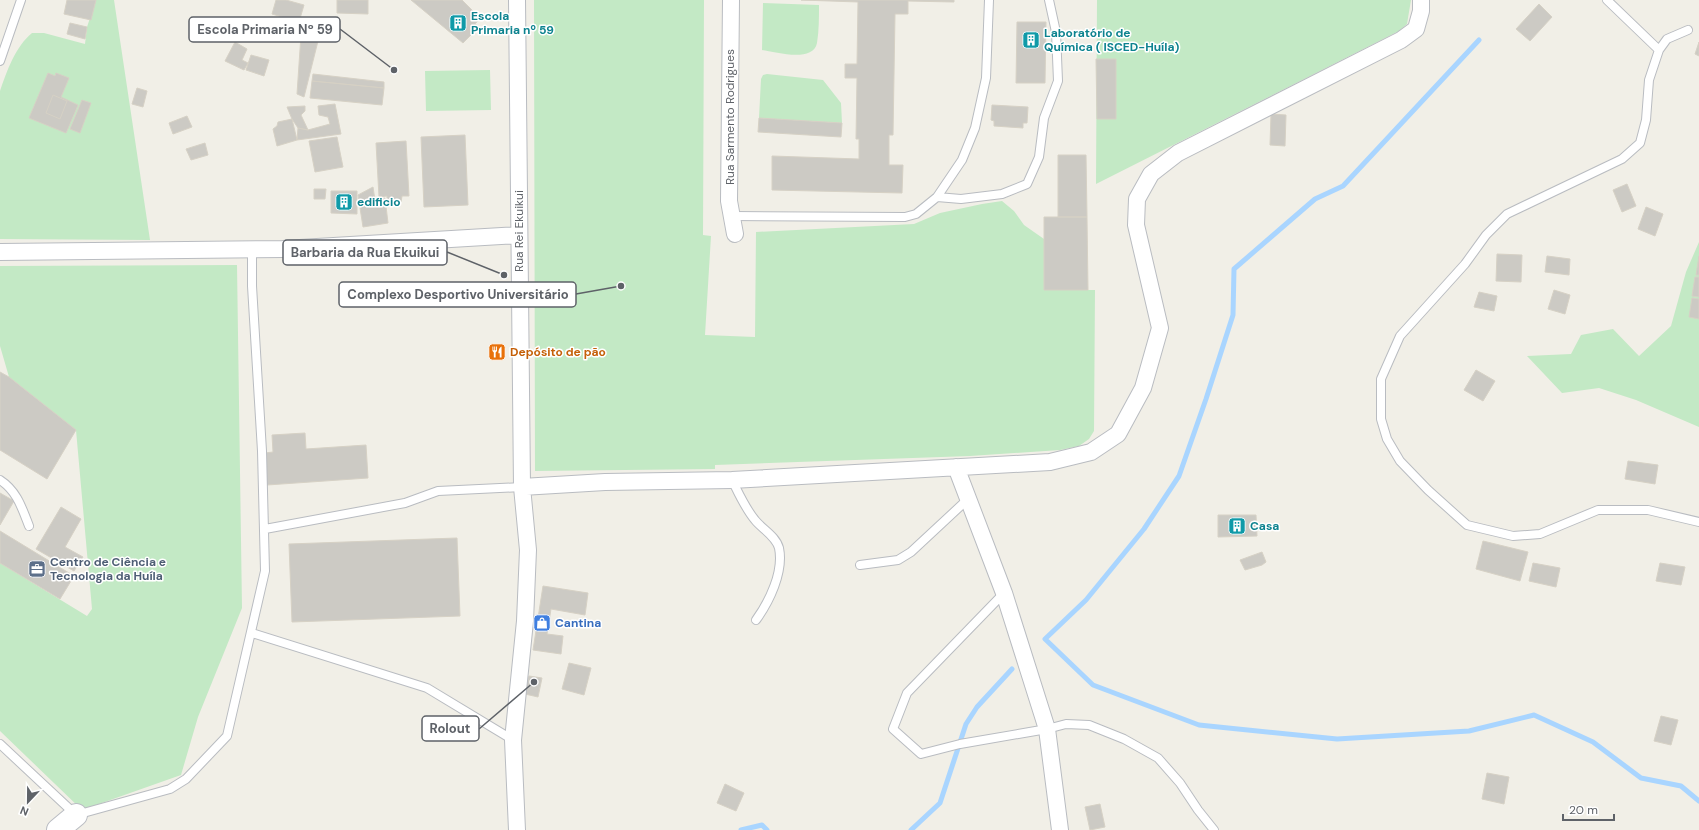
<svg xmlns="http://www.w3.org/2000/svg" width="1699" height="830" font-family="'DM Sans',sans-serif">
<rect width="100%" height="100%" fill="#f1efe7"/>
<path fill="#c3e9c5" d="M96 0H114L150 240 0 239V91C7 71 15 47 32 33H44L85 44 87 27Z
M534 0H704L703 235 711 236 705 335 755 337 756 232 914 224 940 213 982 204 1002 201 1014 211 1024 225 1044 239 1045 290H1095L1094 431 1089 439 1079 446 1060 450 970 456 715 465V469L535 471Z
M1097 0H1411L1407 24 1399 31 1096 184Z
M763 3 819 5C819 17 819 31 817 43 813 63 776 52 762 50Z
M490 70 491 110 426 111 425 71Z
M767 74 823 80 841 103 842 123 759 118 761 79 763 75Z
M1699 242V427L1636 400 1599 388 1562 393 1527 356 1571 354 1581 335 1613 329 1639 356 1671 326 1686 272Z
M237 265 242 608 198 717 181 775 82 810 0 731V563L87 616 92 609 76 430 9 377 0 346V266Z"/>
<g fill="none" stroke-linecap="round" stroke-linejoin="round">
<path stroke="#a9d5ff" stroke-width="5" d="M1479 40 1343 186 1315 199 1234 269 1233 315 1206 399 1179 476 1144 529 1086 600 1045 639 1093 685 1199 725 1337 739 1469 731 1534 715 1593 742 1641 778 1681 786 1699 801
M741 830 762 825 767 830
M911 830 940 803 966 724 977 707 1012 669"/>
</g>
<path fill="#cccac4" stroke="#d6d1c5" d="M67 0H96L91 20 64 14Z
M276 0H286L304 5 299 22 272 14Z
M337 0H368V14L337 13Z
M411 0H462L473 11 470 14 478 21 475 24 479 27 463 43Z
M801 0H954V2L908 1V14H895L893 135H889V165H903L902 193 772 190V156L859 159V139H856L857 78H845V64H857L858 2Z
M1539 4 1552 17 1530 41 1516 29Z
M302 20 322 25 304 97 297 94Z
M1017 22H1046L1045 83H1016Z
M70 23 87 27 85 39 67 34Z
M235 42 247 49 242 60 248 63 244 70 225 61Z
M1699 42V56L1695 54Z
M251 55 269 60 264 76 246 70Z
M1096 59H1116V119H1097Z
M48 73 55 76 56 73 69 78 61 97 78 105 66 133 29 118Z
M313 74 384 82V88L312 81Z
M312 81 384 88 382 105 310 98Z
M137 88 147 91 143 107 132 104Z
M53 95 67 101 60 119 46 113Z
M82 100 91 103 80 133 70 129Z
M335 104 341 134 297 140 298 128 308 130 330 124 328 117 319 115 318 106Z
M992 105 1028 107 1027 123H1023V128L994 126V121L991 120Z
M305 106V111L301 115 308 130 298 128 292 119 287 107Z
M1271 114 1286 115 1285 146 1270 145Z
M187 116 192 127 173 134 169 123Z
M759 118 842 123 841 137 758 132Z
M292 119 297 140 277 146 273 129 277 126 278 122Z
M465 135 468 205 424 207 421 137Z
M337 137 343 167 315 172 309 141Z
M406 141 409 196H402L401 202 387 203V196L379 197 376 143Z
M205 143 208 155 191 160 186 149Z
M1058 155H1086L1087 217H1058Z
M1627 184 1636 206 1622 212 1613 190Z
M373 187 375 200 385 198 388 223 363 227 358 195Z
M314 189H326L325 199H314Z
M331 191H357V214L331 213Z
M1646 207 1663 214 1655 236 1638 229Z
M1044 217H1087L1088 290H1044Z
M1497 254 1522 255 1521 282 1496 281Z
M1547 256 1570 259 1569 275 1545 272Z
M1699 256V275H1696Z
M1695 277H1699V297L1692 296Z
M1554 290 1570 295 1565 314 1548 309Z
M1479 292 1497 296 1494 311 1474 307Z
M1692 298 1699 299V319L1689 317Z
M1476 370 1495 381 1483 401 1464 390Z
M0 372 9 377 76 430 47 479 0 450Z
M305 433 306 449 366 445 368 478 267 485 265 453 273 452 272 435Z
M1628 461 1658 465 1655 484 1625 479Z
M0 493 14 501 0 525Z
M61 507 81 519 65 547 83 557 74 571 36 549Z
M1218 515H1256L1257 536 1218 537Z
M0 531 74 576 60 599 0 563Z
M457 538 460 616 292 622 289 544Z
M1483 541 1528 552 1520 581 1476 569Z
M1262 552 1266 562 1262 565 1245 570 1240 560Z
M1533 563 1560 568 1556 587 1529 581Z
M1660 563 1685 567 1681 585 1656 581Z
M543 586 588 593 585 615 551 609 547 634 563 636 561 654 533 650Z
M569 663 591 668 584 695 562 689Z
M529 676 542 678 538 697 525 694Z
M1661 716 1678 720 1671 745 1654 741Z
M1487 773 1509 777 1504 804 1482 799Z
M725 784 744 793 736 811 717 803Z
M1100 804 1105 827 1090 830 1085 807Z"/>
<g fill="none" stroke-linecap="round" stroke-linejoin="round">
<defs>
<path id="lane" d="M989 0 986 78 975 128 962 160 937 197 961 199 1002 194 1027 184 1039 157 1044 118 1058 81 1056 32 1049 0
M1607 0 1659 50
M1688 30 1667 39 1659 50 1649 80 1646 120 1640 143 1622 159 1507 214 1486 235 1465 264 1400 336 1381 379V419L1387 439 1400 461 1428 490 1467 525 1513 536 1540 534 1598 510H1648L1699 522
M0 61 21 0
M732 216 905 217 916 214 937 197
M0 480C17 491 22 508 29 526
M732 480C739 494 745 508 755 520 762 529 776 536 779 548 784 572 769 602 756 620
M265 529 405 503 438 491 522 487
M860 565 898 560 911 552 968 499
M1004 593 907 693 893 729 921 754 960 744 1047 729 1066 724 1089 725 1124 739 1158 758 1180 783 1198 810 1214 830
M252 633 427 688 513 740
M0 744 76 815 170 789 186 779 227 736 265 571 262 451 252 286V248"/>
<path id="street" d="M731 0 729 201 735 234
M0 252 283 249 519 235
M956 467 1004 593 1047 729 1060 830
M522 487 605 482 732 480 1050 462 1091 452 1118 434 1143 388 1160 328 1136 225 1137 199 1151 174 1178 153 1401 40 1416 29 1421 11V0
M517 830 513 740 525 621 528 550 522 487 517 0"/>
<path id="secondary" d="M58 830 76 815"/>
</defs>
<use href="#lane" stroke="#b9bcc1" stroke-width="10"/>
<use href="#street" stroke="#b9bcc1" stroke-width="18"/>
<use href="#secondary" stroke="#babdc3" stroke-width="24"/>
<use href="#lane" stroke="#fff" stroke-width="8"/>
<use href="#street" stroke="#fff" stroke-width="16"/>
<use href="#secondary" stroke="#fff" stroke-width="22"/>
</g>
<defs>
<symbol id="building-square" viewBox="-11 -11 22 22"><rect x="-9" y="-9" width="18" height="18" rx="4" fill="#0f9aa8" stroke="#fff"/><path d="M-4-6H4V6H1V3H-1V6H-4ZM-2.5-4.3h1.7v1.8h-1.7ZM.8-4.3h1.7v1.8H.8ZM-2.5-1h1.7V.8h-1.7ZM.8-1h1.7V.8H.8Z" fill="#fff"/></symbol>
<symbol id="restaurant-square" viewBox="-11 -11 22 22"><rect x="-9" y="-9" width="18" height="18" rx="4" fill="#e8710a" stroke="#fff"/><path d="M-5-6h1v4h1v-4h1v4h1v-4h1v5L-1.5 .5V6h-2V.5L-5-1ZM5-6V6H3V1.5H1.5Q1.5-4 5-6Z" fill="#fff"/></symbol>
<symbol id="office-square" viewBox="-11 -11 22 22"><rect x="-9" y="-9" width="18" height="18" rx="4" fill="#5c6f8a" stroke="#fff"/><path d="M-6-3h4V-5.5h4V-3h4V5H-6ZM-1-4.5V-3h2v-1.5ZM-6 0V1H6V0Z" fill="#fff"/></symbol>
<symbol id="shop-square" viewBox="-11 -11 22 22"><rect x="-9" y="-9" width="18" height="18" rx="4" fill="#3f7fe0" stroke="#fff"/><path d="M-5-2.5h2.3a2.7 3.5 0 0 1 5.4 0H5L5.5 6h-11ZM-1.5-2.5h3a1.5 2.3 0 0 0-3 0Z" fill="#fff"/></symbol>
</defs>
<g fill-rule="evenodd">
<use href="#building-square" x="448" y="13" width="20" height="20"/>
<use href="#building-square" x="1021" y="30" width="20" height="20"/>
<use href="#building-square" x="334" y="192" width="20" height="20"/>
<use href="#restaurant-square" x="487" y="342" width="20" height="20"/>
<use href="#building-square" x="1227" y="516" width="20" height="20"/>
<use href="#office-square" x="27" y="559" width="20" height="20"/>
<use href="#shop-square" x="532" y="613" width="20" height="20"/>
</g>
<g text-anchor="middle" stroke-width="3" stroke-linejoin="round" paint-order="stroke">
<g font-size="12" font-weight="bold" fill="#0d838f" stroke="#fff" text-anchor="start">
<text x="471" y="20">Escola<tspan x="471" dy="14">Primaria nº 59</tspan></text>
<text x="1044" y="37">Laboratório de<tspan x="1044" dy="14">Química ( ISCED-Huíla)</tspan></text>
<text x="357" y="206">edificio</text>
<text x="1250" y="530">Casa</text>
</g>
<g font-size="12" fill="#5e6268" stroke="#fff">
<text transform="translate(730 117) rotate(-90)" y="4">Rua Sarmento Rodrigues</text>
<text transform="translate(519 231) rotate(-90)" y="4">Rua Rei Ekuikui</text>
</g>
<g font-size="12" font-weight="bold" fill="#c56008" stroke="#fff" text-anchor="start">
<text x="510" y="356">Depósito de pão</text>
</g>
<g font-size="12" font-weight="bold" fill="#4e5e75" stroke="#fff" text-anchor="start">
<text x="50" y="566">Centro de Ciência e<tspan x="50" dy="14">Tecnologia da Huíla</tspan></text>
</g>
<g font-size="12" font-weight="bold" fill="#366cbe" stroke="#fff" text-anchor="start">
<text x="555" y="627">Cantina</text>
</g>
</g>
<path fill="none" stroke="#5e6268" stroke-width="1.5" d="M394 70L340 29M504 275L447 252M621 286L576 294M534 682L479 729"/>
<g fill="#5e6268" stroke="#fff" stroke-width="1.5">
<circle cx="394" cy="70" r="4"/>
<circle cx="504" cy="275" r="4"/>
<circle cx="621" cy="286" r="4"/>
<circle cx="534" cy="682" r="4"/>
</g>
<g fill="#fff" stroke="#5e6268" stroke-width="1.5">
<rect x="189" y="17" width="151" height="25" rx="4"/>
<rect x="283" y="240" width="164" height="25" rx="4"/>
<rect x="339" y="282" width="237" height="25" rx="4"/>
<rect x="422" y="716" width="57" height="25" rx="4"/>
</g>
<g font-size="13" text-anchor="middle" font-weight="bold" fill="#5e6268">
<text x="265" y="34">Escola Primaria Nº 59</text>
<text x="365" y="257">Barbaria da Rua Ekuikui</text>
<text x="458" y="299">Complexo Desportivo Universitário</text>
<text x="450" y="733">Rolout</text>
</g>
<g transform="translate(28 802) rotate(202)" stroke="#ffffff" stroke-width="3" paint-order="stroke">
<path d="M0-3L7 15L0 10L-7 15Z" fill="#5e6268"/>
<text y="-6" font-size="11" font-weight="bold" text-anchor="middle" fill="#5e6268">N</text>
</g>
<path d="M1563 814v6h51v-6" fill="none" stroke="#5e6268" stroke-width="2"/>
<text x="1569" y="814" font-size="12" fill="#5e6268" stroke="#ffffff" stroke-width="3" paint-order="stroke">20 m</text>
</svg>
